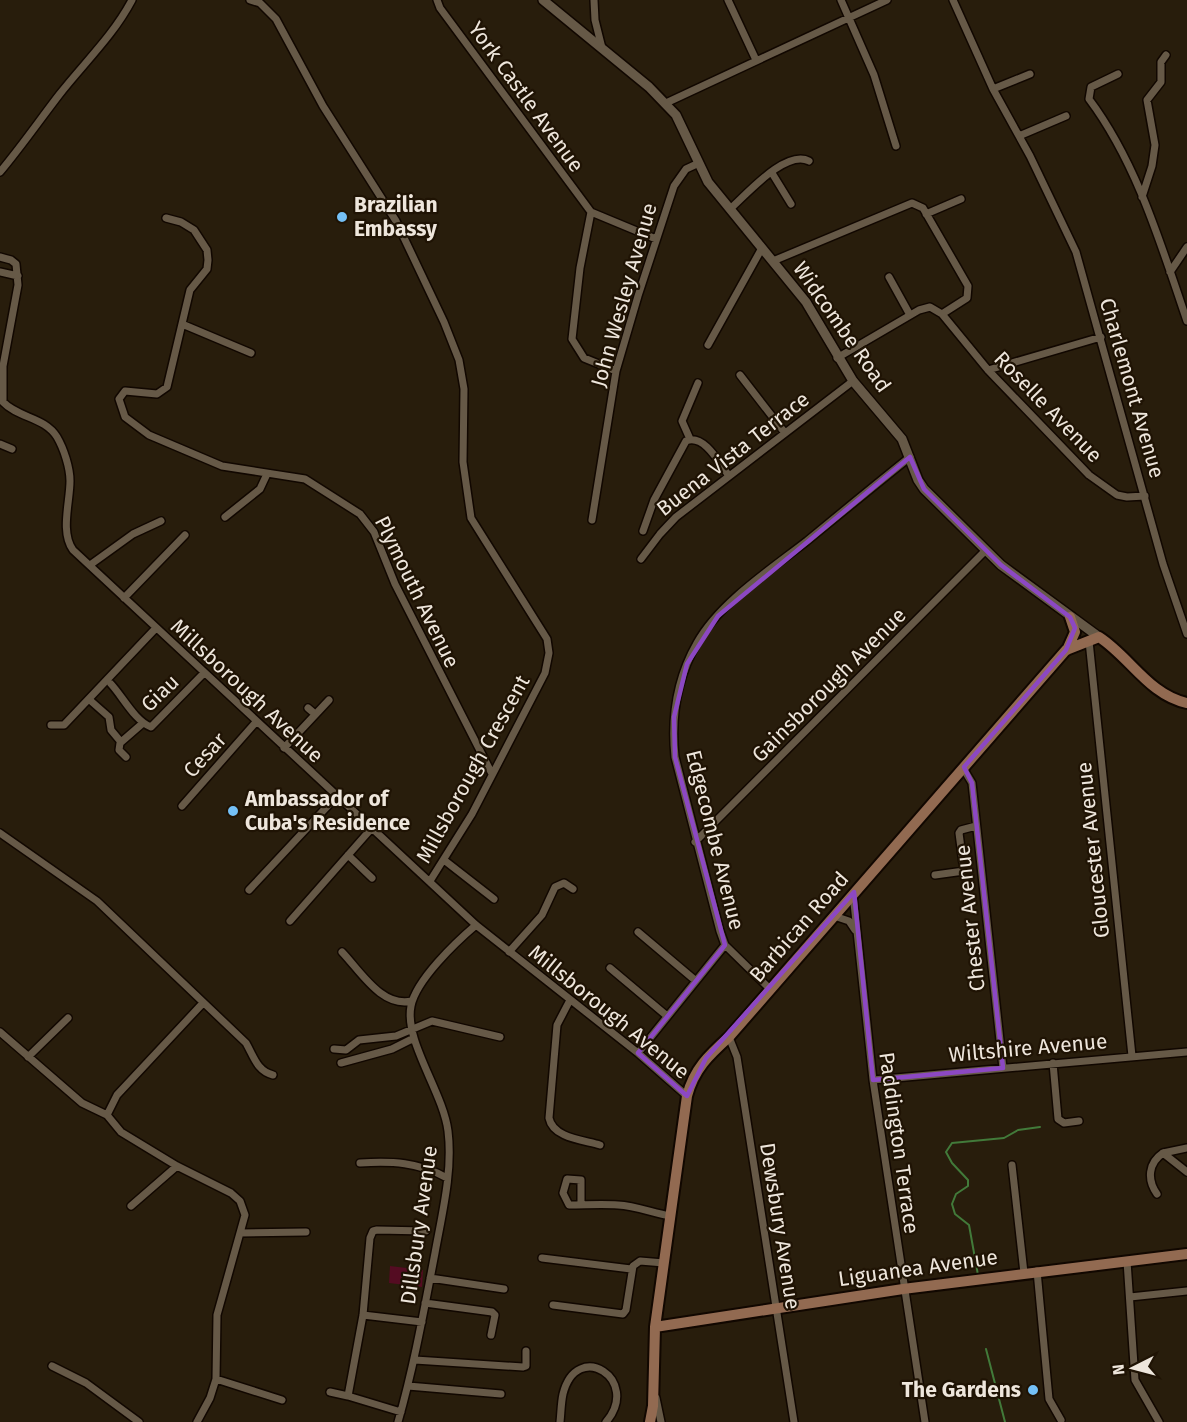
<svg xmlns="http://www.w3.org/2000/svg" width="1187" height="1422" font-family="'Fira Sans',sans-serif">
<rect width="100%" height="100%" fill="#281d0c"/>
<path fill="#540c22" d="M390 1266 423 1270 422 1287 389 1283Z"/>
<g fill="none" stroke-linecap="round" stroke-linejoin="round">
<path stroke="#427a3a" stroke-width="2" d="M978 1275 969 1225 955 1214 952 1204 956 1194 968 1186V1180L952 1163 946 1152 952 1143 1004 1138 1018 1130 1040 1127
M986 1349 1005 1422"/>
<defs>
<path id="minor" d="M250 0 260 3 276 19 323 106 396 221 444 322 459 360 464 389 463 462 471 518 547 639 549 653 545 673 472 814 430 881
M437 0 440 8 591 212
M594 0 595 20 602 48
M728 0 756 60
M841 0 874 75 896 146
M953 0 993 89 1030 156 1076 252 1163 564 1187 634
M1118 74 1091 87 1089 99C1137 163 1161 245 1187 321
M993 89 1030 74
M666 103 887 0
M1019 136 1066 116
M0 172C21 147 39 121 59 95 84 63 113 36 132 0
M772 173 791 204
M1142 197 1152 166 1155 145 1147 100 1161 82V62L1166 55
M730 209C747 194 786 149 809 161
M591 212 580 268 572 339 584 358 616 371
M591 212 656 239
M926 214 961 199
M166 218 181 222 194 230 207 250 208 260 207 269 190 290 167 387 157 394 125 391 119 399 125 417 149 435 222 466 305 479 360 514 374 532 395 584 492 774
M0 257 11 260 16 264 18 285 3 366V402C18 418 45 417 57 437 64 449 70 468 70 481 70 502 60 532 73 550L476 925 638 1053 687 1096
M773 261 912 203 923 208 968 286 967 298 942 314 930 307 919 310 837 358
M0 272 18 276
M1170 272 1187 247
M889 277 910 315
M942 314 988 370 1089 475 1117 495 1127 497 1145 496
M182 324 251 353
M708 345 762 248
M988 370 1101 337
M740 375 785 433
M690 439 682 421 698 383
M0 444 12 449
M225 517 260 489 267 474
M592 520 616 371 638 296 674 186 686 169 699 163
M643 531 654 500 686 441C704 433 720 464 729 476
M641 559 660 534 676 517 853 381
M90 565 133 534 161 521
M124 598 185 535
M1089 641 1132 1056
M111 684C123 697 135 721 151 727L204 673
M92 702 109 717 111 730 121 742
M308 708 315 714
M51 725H64L156 628
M284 748 329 700
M126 757 119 750 120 743 143 723
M963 768 972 783 1003 1068
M182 806 256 722
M0 833 97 901 246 1043C254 1057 257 1071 273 1075
M695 842 986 550
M348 855 372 878
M444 860 494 899
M935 875 964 871 959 833 961 830 976 826
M249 890 336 797
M853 894 873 1080 925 1422
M834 916 849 921 855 930
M290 921 371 829
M638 932 696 981
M342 952C361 972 382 1008 412 1001
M509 952 542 915 555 887 564 883 573 889
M610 968 667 1016
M770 989 725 945 720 931 675 757C671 718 677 678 697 643 719 603 771 569 807 541 841 513 875 485 910 457
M570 1000 557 1025 549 1118C553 1138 583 1140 600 1145
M0 1032 82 1103 107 1115 121 1132 177 1166 231 1193 240 1201 245 1215 217 1315 216 1379 210 1398 197 1422
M729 1037 737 1057 794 1422
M334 1049 346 1050 359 1040 396 1036 432 1021 500 1037
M638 1053 725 945
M28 1057 68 1018
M341 1063 392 1049 414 1038
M1053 1063 1058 1119 1064 1123 1079 1121
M873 1080 1187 1052
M107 1115 117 1095 203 1003
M1187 1148 1163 1153 1187 1172
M360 1163C391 1161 419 1162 447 1178
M1012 1165 1024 1273
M1157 1194C1147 1180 1148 1163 1163 1153
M581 1205V1180L567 1179 563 1193 569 1205C585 1205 602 1204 618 1205 636 1206 653 1213 671 1216
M131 1206 177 1166
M240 1233 306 1232
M542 1258 631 1269
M1127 1261 1135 1380 1159 1422
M1037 1271 1049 1399 1061 1420
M430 1278 504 1289
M1130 1297 1187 1291
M425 1303 492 1312 495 1315 491 1335
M553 1305 623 1314 626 1310 633 1266 640 1261 664 1263
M363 1315 422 1322
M415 1360 523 1367 526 1366V1351
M52 1366 86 1383 139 1422
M216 1379 282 1400
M408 1386 501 1394
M330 1392 348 1396
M656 1398 661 1422
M401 1412 348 1396 363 1315 370 1238 373 1231 377 1230 426 1231
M398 1422C414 1366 424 1310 435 1253 442 1214 453 1171 448 1131 443 1092 404 1041 411 1006 416 980 456 942 476 925
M560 1422C561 1413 561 1403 563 1394 577 1338 642 1380 606 1422"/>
<path id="tertiary" d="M543 0 649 87 676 115 708 182 806 302 853 381 902 439 918 480 924 489 1001 565 1099 637"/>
<path id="secondary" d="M1067 650 1075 632 1070 617
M655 1327 903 1289 1187 1254
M650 1422 653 1406 655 1327 687 1096C694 1069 709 1055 729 1037L1066 650 1099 637C1130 657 1149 695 1187 703"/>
</defs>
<use href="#minor" stroke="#110700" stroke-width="10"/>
<use href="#tertiary" stroke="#110700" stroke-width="12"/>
<use href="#secondary" stroke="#110700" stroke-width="14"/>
<use href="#minor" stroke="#665947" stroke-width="7"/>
<use href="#tertiary" stroke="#665947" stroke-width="9"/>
<use href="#secondary" stroke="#926a51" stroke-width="10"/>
</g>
<path fill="none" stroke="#8c48c3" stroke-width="4.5" stroke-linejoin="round" d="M910 457 924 489 1001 565 1070 617 1075 628 1066 650 964 767 972 783 1003 1068 873 1080 854 892 706 1058 687 1096 638 1053 725 945 675 757 674 717 687 664 718 616Z"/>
<g fill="#74c0f6" stroke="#1f1304" stroke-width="2">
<circle cx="342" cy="217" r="6"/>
<circle cx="233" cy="811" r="6"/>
<circle cx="1033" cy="1390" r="6"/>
</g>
<g text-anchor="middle" stroke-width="4.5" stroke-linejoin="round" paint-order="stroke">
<g font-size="21" fill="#eee6dc" stroke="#1f1304">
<text transform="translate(526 97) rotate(54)" y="7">York Castle Avenue</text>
<text transform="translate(624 295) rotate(-74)" y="7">John Wesley Avenue</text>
<text transform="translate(842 327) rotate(55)" y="7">Widcombe Road</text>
<text transform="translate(1132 388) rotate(74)" y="7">Charlemont Avenue</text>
<text transform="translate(1048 407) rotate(46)" y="7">Roselle Avenue</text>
<text transform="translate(733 454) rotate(-38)" y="7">Buena Vista Terrace</text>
<text transform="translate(417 592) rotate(64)" y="7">Plymouth Avenue</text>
<text transform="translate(829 685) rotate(-45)" y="7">Gainsborough Avenue</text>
<text transform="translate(247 691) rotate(43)" y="7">Millsborough Avenue</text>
<text transform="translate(160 693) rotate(-44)" y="7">Giau</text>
<text transform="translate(205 755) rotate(-48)" y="7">Cesar</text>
<text transform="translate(473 769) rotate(-61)" y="7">Millsborough Crescent</text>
<text transform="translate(715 840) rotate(76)" y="7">Edgecombe Avenue</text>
<text transform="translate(1093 850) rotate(-96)" y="7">Gloucester Avenue</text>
<text transform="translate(970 918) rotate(-96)" y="7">Chester Avenue</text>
<text transform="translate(799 927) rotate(-49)" y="7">Barbican Road</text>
<text transform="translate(609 1012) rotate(39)" y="7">Millsborough Avenue</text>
<text transform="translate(1028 1048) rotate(-5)" y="7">Wiltshire Avenue</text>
<text transform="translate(899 1143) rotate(82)" y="7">Paddington Terrace</text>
<text transform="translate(419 1225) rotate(-82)" y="7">Dillsbury Avenue</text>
<text transform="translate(780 1226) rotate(81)" y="7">Dewsbury Avenue</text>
<text transform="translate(918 1268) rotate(-8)" y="7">Liguanea Avenue</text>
</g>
<g font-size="21" font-weight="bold" fill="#eee6dc" stroke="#1f1304" text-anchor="start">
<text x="354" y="212">Brazilian<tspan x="354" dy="24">Embassy</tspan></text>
<text x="245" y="806">Ambassador of<tspan x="245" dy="24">Cuba's Residence</tspan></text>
<text x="1021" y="1397" text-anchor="end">The Gardens</text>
</g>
</g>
<g transform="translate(1133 1368) rotate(264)" stroke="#1f1304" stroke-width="4.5" paint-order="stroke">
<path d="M0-4.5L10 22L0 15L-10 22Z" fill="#eee6dc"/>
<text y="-9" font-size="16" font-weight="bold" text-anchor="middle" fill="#eee6dc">N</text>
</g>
</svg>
